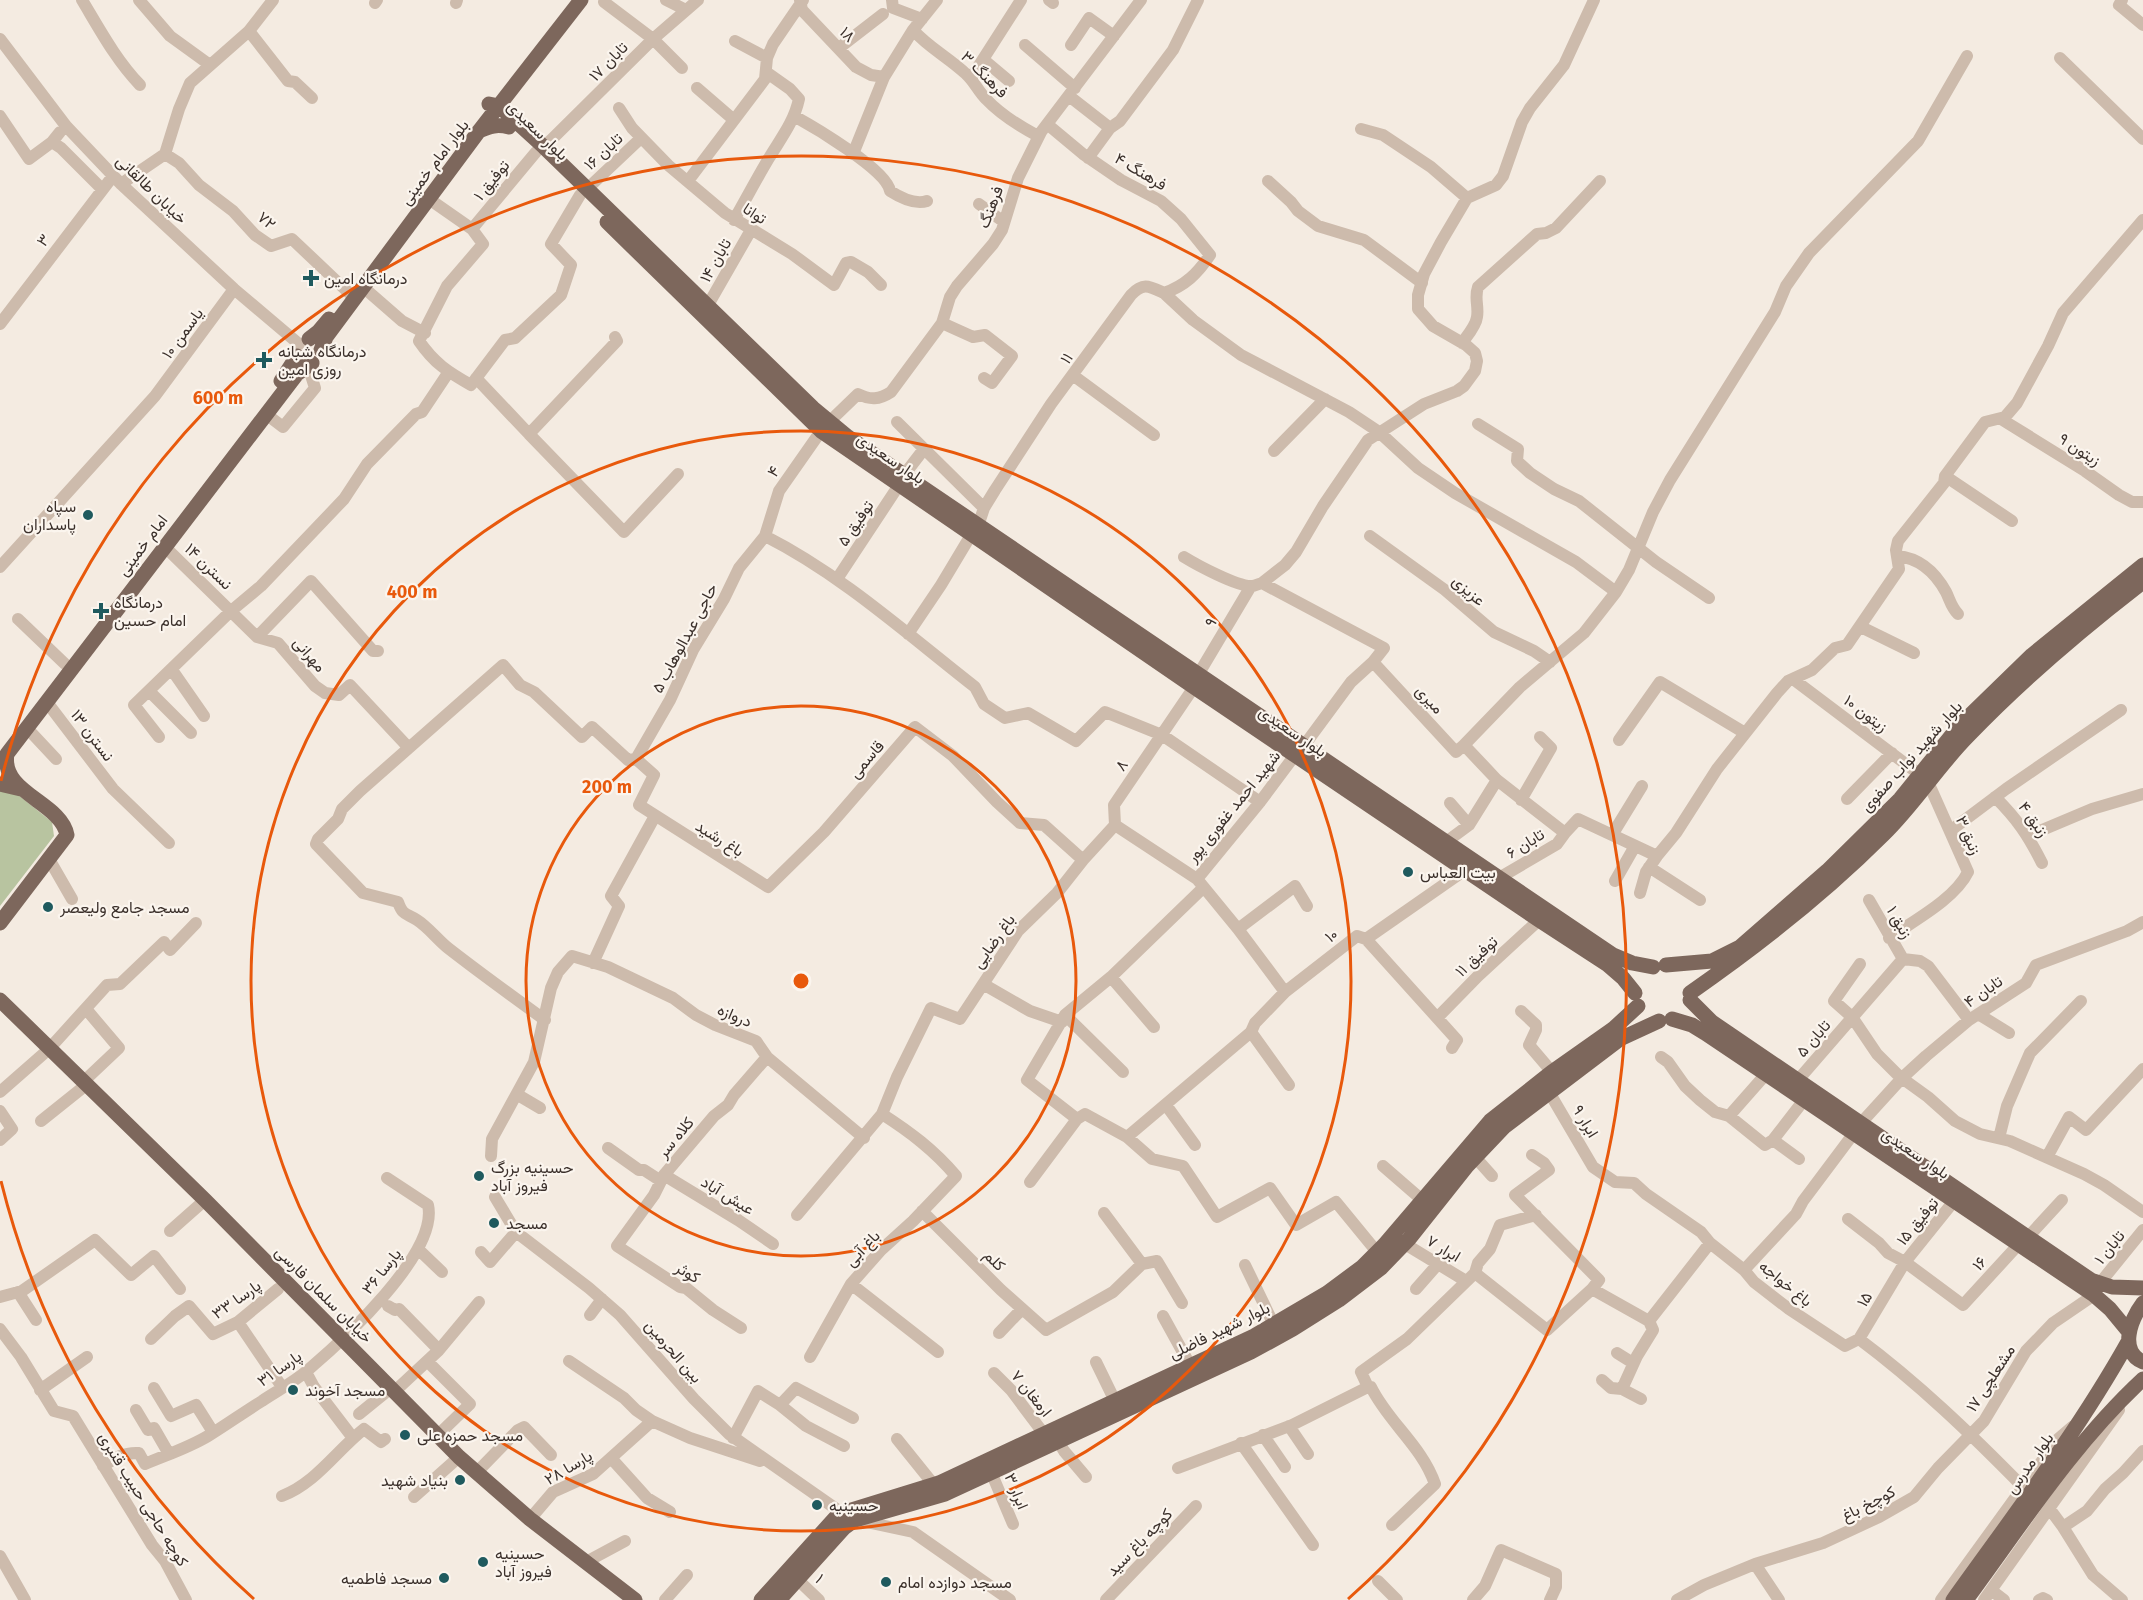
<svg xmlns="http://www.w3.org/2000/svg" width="2143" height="1600" font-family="'Fira Sans',Vazirmatn,sans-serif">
<rect width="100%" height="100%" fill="#f4ebe1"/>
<path fill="#b8c4a0" d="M7 786 52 822 54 836 0 906V787Z"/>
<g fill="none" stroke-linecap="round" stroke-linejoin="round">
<path stroke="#cdbbac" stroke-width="12" d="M82 0C100 30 116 60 140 85
M139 0 170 36 210 65
M666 0 686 10
M800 0 802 10 856 67 871 75 884 77
M892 0 893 8 922 19
M1049 0 1053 3
M2122 0 2119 5 2143 25
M604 2 653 39 682 68
M375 3 377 0
M456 3 457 0
M913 30C928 47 949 58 966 74 974 81 978 91 986 99 1001 115 1019 126 1038 136
M249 31 288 81 295 82 312 98
M0 39 66 126 121 184 234 289 299 344
M735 41 767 58
M1025 45 1075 88
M1071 45 1089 18 1114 36
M839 48 883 14
M2060 58 2143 139
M984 60 1009 81
M971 78 1021 0
M697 88 734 120
M1069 96 1110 128
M619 108 632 128 668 165 725 213 792 254 834 285 846 263 851 262 868 272 881 285
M0 116 29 159 52 142 60 132
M794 116C814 127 887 170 890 191 901 198 915 205 927 201
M1361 129 1383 135 1431 167 1467 198
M52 142 61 148 102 189
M544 147 653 39 698 0
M165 154 179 163 199 185 233 211 255 235 271 246 292 239 349 293
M165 154 179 109 190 83 249 31 273 0
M853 154 884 77 913 30 937 0
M1088 158 1110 128 1120 121 1173 50 1198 0
M688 181 765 79 767 58 773 44 803 0
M1268 181 1291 202 1298 211 1318 226 1364 240 1422 283
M121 184 165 154
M587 189 641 138
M429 199 472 229 483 244 447 286 419 341C434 363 448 372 471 385L505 340 515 338 561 295 571 265 551 244 580 195
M979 204 1004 222
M734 220C746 199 757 178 769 158 781 138 794 122 799 99L790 89 766 72
M472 229 536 152
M363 287 402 321 425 333
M1164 293 1193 320 1241 355 1349 412 1379 432 1418 468 1455 493 1576 562 1616 592
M708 305 751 230
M942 323 973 337 985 335 1012 356 992 383 984 378
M0 324 113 176
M1462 343C1467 336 1476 326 1477 317 1479 306 1474 298 1478 287L1537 234 1546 233 1556 228 1600 181
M1074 376 1154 435
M476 378 529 434 617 341 615 337
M266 414 283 427 315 388 308 366
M2001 419 2085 471 2119 495 2132 502H2143
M829 422 858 394C870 400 879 400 891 392L942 323 950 297 957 286 993 244 1002 230 1018 178 1041 132 1141 0
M897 422 984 508
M1478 424 1518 449 1517 461 1530 473 1554 489 1579 501 1656 562 1709 598
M529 434 624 532 678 474
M1274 451 1325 399
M904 475 924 449
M1945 476 2012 521
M978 526 984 508 995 490 1051 404 1131 295C1143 282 1149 286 1164 293 1185 286 1198 273 1210 255L1181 219 1161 201 1121 180 1083 154 1047 124
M765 536C842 575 907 634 975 687L984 704 1005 718 1028 713 1076 741 1105 712 1162 735 1260 802
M1370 536 1445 590 1494 632 1534 651 1550 662
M164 546 257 637 278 643 315 686 325 693 339 695 350 685 408 747
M1897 556C1920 558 1935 572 1946 592 1950 600 1951 607 1958 614
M1184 557C1197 565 1238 587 1252 586 1255 586 1258 584 1262 583L1384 648 1373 662 1456 752 1464 745 1497 780 1565 833 1578 819 1657 856
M0 567 155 396 234 289
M837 579 899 485
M1262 583 1285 565 1296 552 1323 506 1368 440 1424 404 1457 391 1464 386 1475 371 1477 361 1475 353 1466 345 1433 326 1418 309V295L1424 274 1441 242 1467 198 1496 185 1503 176 1522 122 1530 108 1564 65 1594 0
M18 619 65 664
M1861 627 1914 653
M908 634 941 585 971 535
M257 637 311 581 373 651H378
M172 670 204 716
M1198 675 1251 586
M1793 679 1919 774
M149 691 191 733
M46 701 113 789 169 843
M26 727 56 759
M159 737 134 705 231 611 261 586 344 499 367 464 416 414 422 412 448 373
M1619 740 1660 682 1745 733
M1464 745 1520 687 1584 633 1616 592 1629 570 1653 512 1670 480 1775 312 1786 286 1809 253 1918 141 1967 56
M1303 747 1351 682 1373 662
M636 759 670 700 693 650 724 599 739 568 765 536 779 491 821 431
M1995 797C2017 819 2028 835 2042 863
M1847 799 1892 753
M1521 800 1551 748 1540 737
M1450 803 1469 825
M1115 825 1197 879 1238 929 1295 886 1307 906
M1950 831 2006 789 2121 710
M1612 835 1642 786
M2028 836 2092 809 2143 794
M1446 842 1469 825 1497 780
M49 859 72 899
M1649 867 1700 900
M1499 878 1557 844 1565 833
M1197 879 1260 802 1295 755
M1615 881 1635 846
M1640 893 1646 872 1657 856 1676 833 1717 769 1777 693 1788 681 1812 670 1835 648 1847 645 1899 569 1896 550 1898 541 1944 483 1945 476 1985 422 2005 417 2017 403 2048 346 2063 313 2143 220
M1869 900 1903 959
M1238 929 1285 992 1357 936 1366 939 1465 870
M1889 938C1913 921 1955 899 1968 872L1928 782
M1366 939 1457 1040 1452 1048
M1903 959 1920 961 1928 966 1969 1020
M593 963 619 906 611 896 655 816
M1860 964 1834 1001 1852 1017 1877 1054 1899 1076 1928 1097 1955 1121 1980 1134 2010 1141 2084 1174 2104 1185 2143 1212
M1111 977 1154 1027
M983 984 1030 1011 1062 1022
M1285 992 1255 1023 1251 1032 1127 1137 1152 1159 1183 1166 1217 1217 1270 1188 1296 1225 1336 1202 1377 1252
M1521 1011 1536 1025V1030L1529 1045 1552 1072
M1978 1014 2009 1033
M1065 1015 1123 1072
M1437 1018 1478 976 1539 920
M545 1020C512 996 480 973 448 948 438 940 428 927 417 920 406 913 403 916 398 902L363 893 316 844 318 839 338 819 342 809 360 791 503 665 520 685 534 692 582 737 592 727 628 760 636 759 654 775 639 805 768 887 824 832 915 727 953 756 997 802 1020 823 1044 825 1083 860
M1251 1032 1289 1085
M1661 1057 1668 1062 1685 1086 1700 1100 1715 1112 1729 1116 1765 1145 1773 1140 1799 1159
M1798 1080 1903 959
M83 1082 119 1048 86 1009
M0 1092 49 1049 107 985 120 984 164 942 170 950 196 923
M1549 1092 1593 1167 1615 1182 1634 1183 1646 1194 1701 1232 1710 1243 1744 1270 1754 1282 1789 1309 1845 1346 1859 1339 1905 1262 1954 1201
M518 1095 540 1108
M1166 1105 1195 1145
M0 1111 12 1129 0 1140
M1729 1116 1766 1074
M41 1121 86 1085
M1861 1123 1902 1078 1926 1056 1969 1020 2026 983 2036 965 2127 931 2143 922
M1127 1137 1085 1114 1077 1119 1027 1080 1065 1015 1111 977 1203 888
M1999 1138 2007 1106 2030 1053 2081 1001
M1773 1140 1804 1100
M608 1148 639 1170H644L661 1181
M1532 1155 1544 1163 1549 1170 1515 1195 1599 1280 1592 1289
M491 1156 492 1139 534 1062 551 988 558 972 572 956 608 967 673 998 696 1015 715 1025 756 1041 767 1057 864 1138
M1475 1157 1492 1176
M2047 1157 2069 1117 2086 1130 2143 1069
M1383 1166 1421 1199
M664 1175 738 1220 773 1244
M1030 1182 1077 1119
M495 1197 516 1232 589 1288 620 1315 694 1399 729 1434 842 1513
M922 1211 1001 1290 1046 1330 1113 1292 1142 1264 1157 1261 1182 1303
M1104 1213 1142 1264
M797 1215 882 1114 897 1077 931 1008 960 1019 1018 931 1057 893 1083 860 1115 825 1114 805 1194 687
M1848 1219 1879 1243 1888 1253 1905 1262 1963 1305 2019 1244
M170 1231 205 1200
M2029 1236 2062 1200
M1405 1244 1466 1281
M418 1249 442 1272
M481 1252 490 1262 516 1232
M1245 1265 1274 1325
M1744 1270 1796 1214 1803 1201 1854 1133
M1475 1273 1547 1330 1592 1289 1649 1321 1653 1330 1637 1356 1622 1389 1641 1399
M2100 1283 2143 1230
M851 1284 938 1352
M1416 1289 1438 1264
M18 1292 36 1320
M0 1297 22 1291 95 1240 131 1275 154 1256 180 1289
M388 1306 395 1310 399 1309 439 1350
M590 1315 602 1299
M1163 1316 1190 1365
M1649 1321 1710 1243
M238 1322 282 1387
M741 1328 713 1310 686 1288 680 1287 617 1246 654 1195 664 1175 714 1116 728 1105 734 1095 767 1057
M0 1329 21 1357 54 1411 73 1416 152 1545 165 1561 186 1600
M999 1333 1022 1309
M151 1339 175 1316 189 1306 213 1334 238 1322 278 1289
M1859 1339C1918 1383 1971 1434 2023 1487
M1617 1353 1633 1363
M810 1357 851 1284 881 1250 913 1221 956 1176C934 1150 910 1132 882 1114
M427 1361 470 1404 439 1434
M569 1361 624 1398 636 1410 652 1421 690 1438 760 1461
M1096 1362 1115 1401
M306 1372 314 1387 353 1438
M994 1373 1011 1390 1044 1434
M1602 1380 1611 1388 1622 1389
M1368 1387H1371C1388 1422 1422 1446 1435 1484L1392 1525
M154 1388 171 1416 196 1405 213 1432
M40 1390 87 1357
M395 1391 439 1350 479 1302
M136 1410 148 1430 154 1428 169 1454
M359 1414 391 1388
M1289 1426 1308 1454
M1263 1435 1285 1467
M733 1438 758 1391 780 1405
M897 1439 934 1485
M1058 1441 1064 1451 1086 1477
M1241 1443 1313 1545
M844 1446 806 1426 780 1405 796 1388 853 1418
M611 1458 647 1498 670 1512
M103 1466C115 1458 124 1452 139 1453L145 1464C166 1455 188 1448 208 1436 226 1425 244 1412 262 1401 277 1391 294 1382 308 1370 342 1341 439 1253 428 1205L387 1178
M1178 1468 1292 1425 1368 1387 1361 1372 1407 1339 1475 1273 1478 1263 1490 1249 1500 1225 1536 1215
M477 1472 518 1430 524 1427 551 1455
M991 1472 1013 1524
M282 1496C316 1483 336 1451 364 1429L381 1442 385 1439
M414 1497 459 1457
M2049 1508 2063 1527
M530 1519 553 1492 593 1474 652 1421
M857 1520 913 1532 1010 1600
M0 1556 25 1600
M586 1562 625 1541
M1755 1564 1779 1600
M797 1579 819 1600
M1378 1581 1397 1600
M1991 1590 2004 1600
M665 1600 687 1575
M1106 1600 1196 1506
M1473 1600 1485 1586 1501 1550 1556 1574V1587L1550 1600
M1677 1600 1704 1585 1755 1564 1823 1543 1879 1517 1914 1497 1938 1468 1984 1421 2026 1351 2053 1323 2094 1295
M1941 1600 2058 1439 2072 1427
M1984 1600 2119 1410
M2039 1600 2043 1598 2047 1600
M2122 1600 2093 1575 2063 1527 2087 1511 2105 1489 2123 1473 2143 1451"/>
<path stroke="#7d675c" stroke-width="15" d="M489 104 499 106 544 147 813 408 848 437 1613 955 1632 963 1653 967
M479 131C490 126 497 124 509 127
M607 222 821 431 1194 687 1539 920 1608 965 1623 978 1635 993
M309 339 318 332 329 319
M321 350 326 337 479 131 581 0
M281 381 297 356
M0 784 21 789
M0 923 67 835C61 802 0 793 7 754L284 391 297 374 312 363
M1666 965 1712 961 1740 947 1827 871 1900 799 1960 725 2032 655 2143 565
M1690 993C1759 945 1824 894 1883 835 1915 804 1938 766 1969 735 2023 679 2082 629 2143 582
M0 1000 205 1200 459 1457 530 1519 635 1600
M1690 1000 1712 1022 2091 1280 2112 1287 2143 1288
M1672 1019 1692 1025 1705 1033 2094 1295 2110 1309 2129 1332
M2143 1303C2131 1319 2118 1351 2143 1362
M761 1600 836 1517 842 1513 939 1483 1254 1336 1327 1293 1362 1267 1384 1245 1490 1121 1552 1072 1613 1029 1638 1006
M779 1600 844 1528 855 1520 945 1494 1251 1352 1293 1329 1339 1300 1381 1268 1409 1239 1467 1166 1504 1127 1620 1039 1659 1021
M1953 1600C2013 1516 2077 1433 2128 1342
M1966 1600C2022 1524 2074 1443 2143 1379"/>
</g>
<g fill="none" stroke="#e8590c" stroke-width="3">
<circle cx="801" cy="981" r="275"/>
<circle cx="801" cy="981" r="550"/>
<path d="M254 1599A825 825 0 0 1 1 1181M1 781A825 825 0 1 1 1348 1599"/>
</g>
<g fill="#1f5a5e" stroke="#fbf5ee" stroke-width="2">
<path d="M308 269h6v6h6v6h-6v6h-6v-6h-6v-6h6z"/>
<path d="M261 351h6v6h6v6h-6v6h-6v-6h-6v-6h6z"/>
<circle cx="88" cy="515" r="6"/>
<path d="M98 602h6v6h6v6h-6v6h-6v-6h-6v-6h6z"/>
<circle cx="1408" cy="872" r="6"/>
<circle cx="48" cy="907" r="6"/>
<circle cx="479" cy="1176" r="6"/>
<circle cx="494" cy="1223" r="6"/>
<circle cx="293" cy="1390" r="6"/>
<circle cx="405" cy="1435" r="6"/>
<circle cx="460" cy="1480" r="6"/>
<circle cx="817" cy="1505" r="6"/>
<circle cx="483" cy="1562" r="6"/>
<circle cx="444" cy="1578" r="6"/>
<circle cx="886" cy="1582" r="6"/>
</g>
<g text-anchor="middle" stroke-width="4.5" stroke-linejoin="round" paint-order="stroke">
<g font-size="16" fill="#3b302b" stroke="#fbf5ee">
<text transform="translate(848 34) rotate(45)" y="6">۱۸</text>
<text transform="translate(608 61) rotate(-46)" y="6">تابان ۱۷</text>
<text transform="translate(985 74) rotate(45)" y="6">فرهنگ ۳</text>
<text transform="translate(538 130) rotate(44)" y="6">بلوار سعیدی</text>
<text transform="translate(603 151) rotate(-43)" y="6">تابان ۱۶</text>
<text transform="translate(434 162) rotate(-53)" y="6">بلوار امام خمینی</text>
<text transform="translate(1141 171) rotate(31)" y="6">فرهنگ ۴</text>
<text transform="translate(491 180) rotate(-51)" y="6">توفیق ۱</text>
<text transform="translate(152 189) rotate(44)" y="6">خیابان طالقانی</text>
<text transform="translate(990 207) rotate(-69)" y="6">فرهنگ</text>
<text transform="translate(755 213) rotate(33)" y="6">توانا</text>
<text transform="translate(267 220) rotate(41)" y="6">۷۲</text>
<text transform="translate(43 240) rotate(-53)" y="6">۳</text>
<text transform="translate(715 260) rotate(-61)" y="6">تابان ۱۴</text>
<text transform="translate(182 333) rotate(-54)" y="6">یاسمن ۱۰</text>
<text transform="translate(1066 358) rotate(-54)" y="6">۱۱</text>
<text transform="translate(2080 449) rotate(33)" y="6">زیتون ۹</text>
<text transform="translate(891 458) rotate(34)" y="6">بلوار سعیدی</text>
<text transform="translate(773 471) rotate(-56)" y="6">۴</text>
<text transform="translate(855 523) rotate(-56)" y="6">توفیق ۵</text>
<text transform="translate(142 545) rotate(-53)" y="6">امام خمینی</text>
<text transform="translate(209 566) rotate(44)" y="6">نسترن ۱۴</text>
<text transform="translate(1469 590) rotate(41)" y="6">عزیزی</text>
<text transform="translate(1210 622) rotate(-59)" y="6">۹</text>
<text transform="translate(684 638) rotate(-62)" y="6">حاجی عبدالوهاب ۵</text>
<text transform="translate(310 654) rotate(49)" y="6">مهرانی</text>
<text transform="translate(1430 699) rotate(47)" y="6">میری</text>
<text transform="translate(1866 713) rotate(37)" y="6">زیتون ۱۰</text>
<text transform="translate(1293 731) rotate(34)" y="6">بلوار سعیدی</text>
<text transform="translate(93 735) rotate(53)" y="6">نسترن ۱۳</text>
<text transform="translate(1911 756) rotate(-48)" y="6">بلوار شهید نواب صفوی</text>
<text transform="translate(866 759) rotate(-49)" y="6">قاسمی</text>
<text transform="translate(1121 765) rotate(-56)" y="6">۸</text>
<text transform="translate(1233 806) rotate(-51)" y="6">شهید احمد غفوری پور</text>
<text transform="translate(2034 819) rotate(55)" y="6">زنبق ۴</text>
<text transform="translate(1969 835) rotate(67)" y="6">زنبق ۳</text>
<text transform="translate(720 838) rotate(32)" y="6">باغ رشید</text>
<text transform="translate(1525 843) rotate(-32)" y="6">تابان ۶</text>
<text transform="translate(1900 922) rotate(60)" y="6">زنبق ۱</text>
<text transform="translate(1331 935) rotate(-38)" y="6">۱۰</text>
<text transform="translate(993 941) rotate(-55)" y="6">باغ رضایی</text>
<text transform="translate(1476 956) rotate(-43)" y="6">توفیق ۱۱</text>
<text transform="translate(1983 991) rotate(-35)" y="6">تابان ۴</text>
<text transform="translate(735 1015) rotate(23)" y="6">دروازه</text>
<text transform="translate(1813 1038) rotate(-49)" y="6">تابان ۵</text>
<text transform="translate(1586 1121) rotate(59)" y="6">ابرار ۹</text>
<text transform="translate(675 1137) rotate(-50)" y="6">کلاه سر</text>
<text transform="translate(1916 1153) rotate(34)" y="6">بلوار سعیدی</text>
<text transform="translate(728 1195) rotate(31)" y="6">عیش آباد</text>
<text transform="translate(1917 1221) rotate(-51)" y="6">توفیق ۱۵</text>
<text transform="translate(2109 1247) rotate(-51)" y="6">تابان ۱</text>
<text transform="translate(862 1248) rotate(-47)" y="6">باغ آبی</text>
<text transform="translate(1444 1248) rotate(31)" y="6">ابرار ۷</text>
<text transform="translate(995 1260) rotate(45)" y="6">کلم</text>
<text transform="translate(1979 1263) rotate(-47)" y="6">۱۶</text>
<text transform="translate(381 1271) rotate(-52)" y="6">پارسا ۳۶</text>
<text transform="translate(688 1272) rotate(31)" y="6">کوثر</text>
<text transform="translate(1786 1283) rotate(39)" y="6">باغ خواجه</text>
<text transform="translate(324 1294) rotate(45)" y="6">خیابان سلمان فارسی</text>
<text transform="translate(236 1299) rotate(-35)" y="6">پارسا ۳۳</text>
<text transform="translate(1864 1299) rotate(-59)" y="6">۱۵</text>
<text transform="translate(1219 1330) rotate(-26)" y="6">بلوار شهید فاضلی</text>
<text transform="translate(674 1351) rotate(49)" y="6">بین الحرمین</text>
<text transform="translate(279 1368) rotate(-35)" y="6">پارسا ۳۱</text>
<text transform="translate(1990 1378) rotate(-57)" y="6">مشعلچی ۱۷</text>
<text transform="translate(1032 1393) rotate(51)" y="6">ارمغان ۷</text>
<text transform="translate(2029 1463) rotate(-55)" y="6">بلوار مدرس</text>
<text transform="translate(568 1467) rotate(-31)" y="6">پارسا ۲۸</text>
<text transform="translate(1017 1491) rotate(67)" y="6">ابرار ۳</text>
<text transform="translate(144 1499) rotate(58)" y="6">کوچه حاجی حبیب قنبری</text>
<text transform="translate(1868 1503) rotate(-27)" y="6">کوچخ باغ</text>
<text transform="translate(1139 1542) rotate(-46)" y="6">کوچه باغ سید</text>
<text transform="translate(820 1578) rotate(44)" y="6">۱</text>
</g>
<g font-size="16" fill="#3b302b" stroke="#fbf5ee" text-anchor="start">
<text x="324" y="284">درمانگاه امین</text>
<text x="278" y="357">درمانگاه شبانه<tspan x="278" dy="18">روزی امین</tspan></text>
<text x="76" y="512" text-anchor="end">سپاه<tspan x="76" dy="18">پاسداران</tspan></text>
<text x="114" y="608">درمانگاه<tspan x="114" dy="18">امام حسین</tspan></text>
<text x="1420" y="878">بیت العباس</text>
<text x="60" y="913">مسجد جامع ولیعصر</text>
<text x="491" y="1173">حسینیه بزرگ<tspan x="491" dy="18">فیروز آباد</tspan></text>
<text x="506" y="1229">مسجد</text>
<text x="305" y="1396">مسجد آخوند</text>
<text x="417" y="1441">مسجد حمزه علی</text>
<text x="448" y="1486" text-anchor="end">بنیاد شهید</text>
<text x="829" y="1511">حسینیه</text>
<text x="495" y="1559">حسینیه<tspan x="495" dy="18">فیروز آباد</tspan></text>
<text x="432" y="1584" text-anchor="end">مسجد فاطمیه</text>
<text x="898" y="1588">مسجد دوازده امام</text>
</g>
</g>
<circle cx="801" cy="981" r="9" fill="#e8590c" stroke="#fbf5ee" stroke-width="3"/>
<g font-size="18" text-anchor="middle" font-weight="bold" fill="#e8590c" stroke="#fbf5ee" stroke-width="4.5" stroke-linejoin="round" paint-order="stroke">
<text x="218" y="404">600 m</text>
<text x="412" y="598">400 m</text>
<text x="607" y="793">200 m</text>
</g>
</svg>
